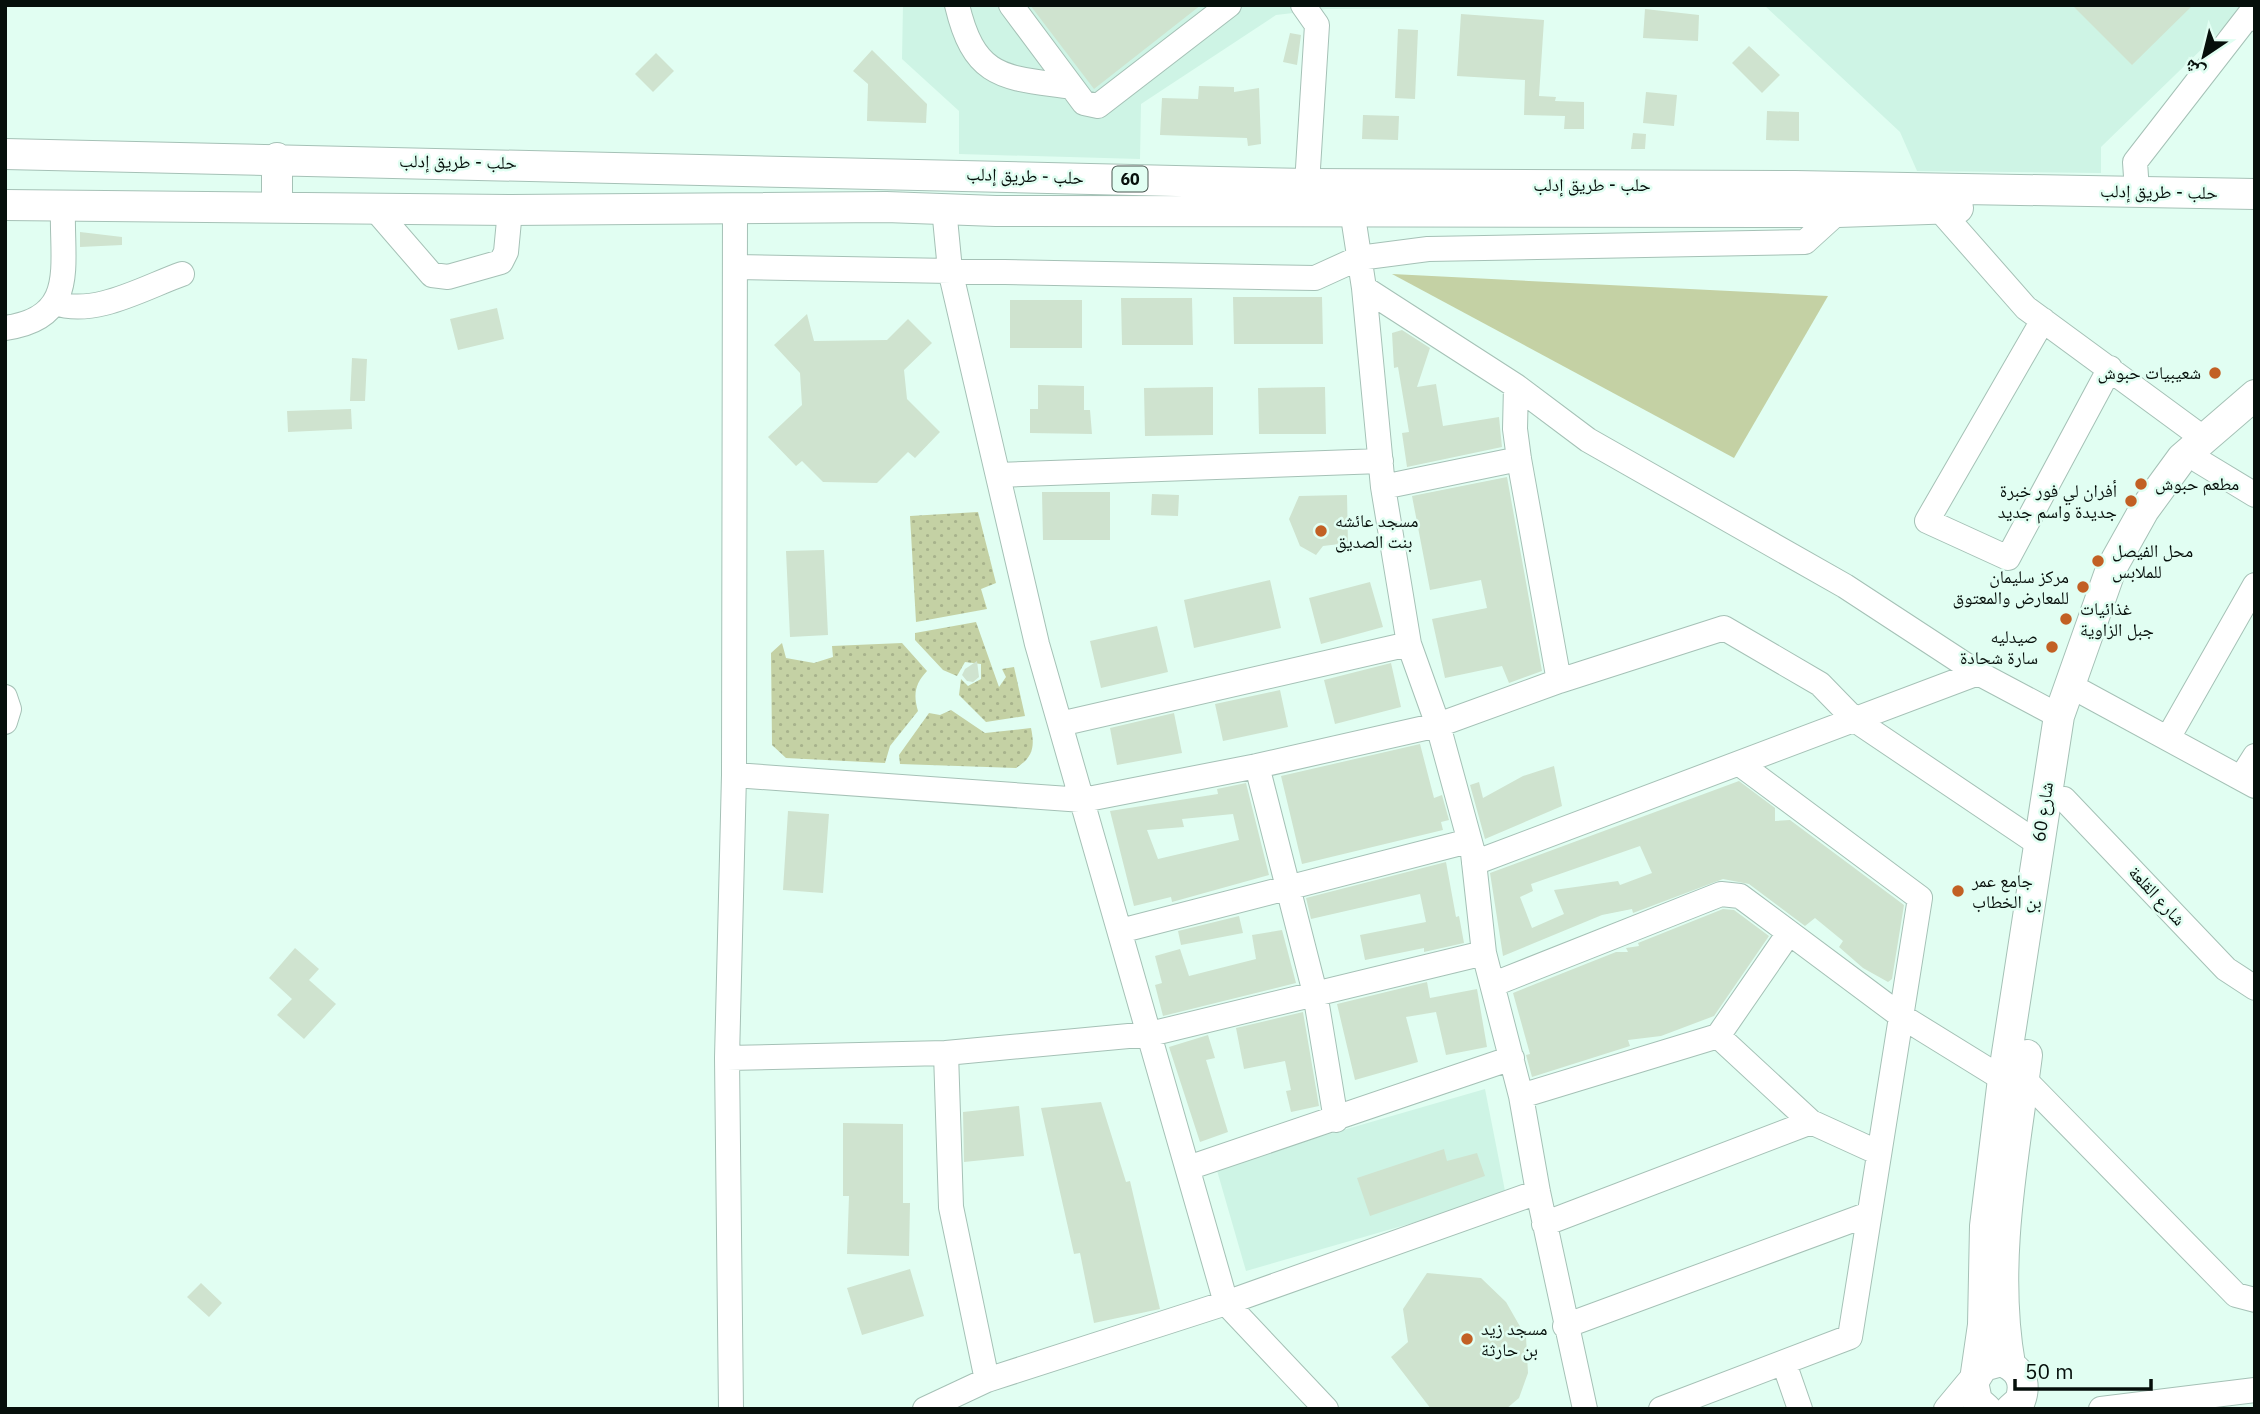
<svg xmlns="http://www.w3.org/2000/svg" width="2260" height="1414" font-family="'IBM Plex Sans','Noto Naskh Arabic',sans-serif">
<defs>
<pattern id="grass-dots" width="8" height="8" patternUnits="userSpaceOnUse" patternTransform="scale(1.75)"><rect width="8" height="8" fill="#c4d1a4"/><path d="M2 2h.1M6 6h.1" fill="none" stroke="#a7b28c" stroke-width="1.8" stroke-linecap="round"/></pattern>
</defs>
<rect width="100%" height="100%" fill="#e1fef2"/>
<path fill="#cef4e5" d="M903 5H1708L1327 9 1276 15 1141 104 1140 159 959 154V111L902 59Z
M1764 5H2247L2101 147V173L1917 171 1900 132Z
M1485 1089 1506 1196 1246 1271 1216 1167Z"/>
<path fill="url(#grass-dots)" d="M978 512 996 583 981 589 987 609 916 622 910 516Z
M976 622 999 687 1006 677 1002 669 1014 667 1025 716 986 722 959 695 961 679 968 686 981 679V664L965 662 957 676 943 670 915 640V633Z
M782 643 786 658 814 663 833 657 832 646 902 643 927 671C915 684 913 694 918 711L890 746 885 763 786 758 772 745 771 653Z
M951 710 985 733 1031 728C1035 747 1033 757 1016 768L900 764 899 755 929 713 940 715Z"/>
<path fill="#c4d1a4" d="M1392 274 1828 296 1734 458Z"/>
<path fill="#cfe3cf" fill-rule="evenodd" d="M1030 5H1201L1094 89Z
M2072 5H2193L2132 65Z
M1645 9 1699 15 1698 41 1643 38Z
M1461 14 1544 20 1539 96 1556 97 1555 101 1584 102V129H1564L1565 116 1524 115 1525 80 1457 76Z
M1398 29 1418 30 1415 99 1395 98Z
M1290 33 1301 35 1297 65 1283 62Z
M1749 46 1780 75 1762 93 1732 63Z
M872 50 927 104 926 123 867 121 868 84 853 71Z
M656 53 674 71 653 92 635 74Z
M1199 86 1234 87V92L1259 88 1261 144 1248 146 1247 138 1160 135 1162 98 1198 99Z
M1646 92 1677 95 1674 126 1643 123Z
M1767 111 1799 112V141L1766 140Z
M1363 115 1399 116 1398 140 1362 139Z
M1633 133 1646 134 1645 149H1631Z
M80 232 122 237V245L80 247Z
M1233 297H1322L1323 344H1234Z
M1121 298H1192L1193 345H1122Z
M1010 300H1082V348H1010Z
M497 308 504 339 458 350 450 319Z
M807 314 814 341 887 340 908 319 932 343 904 370 907 399 940 432 915 458 908 452 877 483 823 482 802 461 796 466 768 437 802 405 800 373 774 345Z
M1402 330 1430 348 1417 387 1436 384 1443 426 1499 417 1502 447 1407 467 1402 433 1409 432 1398 367 1394 368 1392 333Z
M352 358 367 359 365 401H350Z
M1038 385 1084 386V410H1090L1092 434 1030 433V409H1038Z
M1213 387V435L1145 436 1144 388Z
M1325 387 1326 434H1259L1258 388Z
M351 409 352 429 288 432 287 411Z
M1507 477 1542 671 1509 683 1502 666 1445 678 1432 619 1487 608 1481 580 1430 590 1412 496Z
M1042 492H1110V540H1043Z
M1152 494 1179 495 1178 516 1151 515Z
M1347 495 1348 543 1323 546 1316 555 1300 546 1289 519 1299 496Z
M824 550 828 635 790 637 786 551Z
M1270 580 1281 628 1194 648 1184 600Z
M1370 582 1383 627 1321 644 1309 598Z
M1157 626 1168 672 1101 688 1090 641Z
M977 661 979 677 973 682 967 681 962 675 965 669Z
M1391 663 1401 707 1335 724 1324 680Z
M1280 690 1288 727 1223 741 1215 704Z
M1174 713 1182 753 1117 765 1110 728Z
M1420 744 1434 798 1442 795 1449 820 1441 822 1443 830 1302 864 1281 776Z
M1554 766 1562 806 1485 839 1470 785 1479 782 1483 798 1523 776Z
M1739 781 1775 808V821L1790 820 1904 905 1892 979 1888 982 1863 968 1839 947 1843 941 1815 918 1805 926 1749 884 1723 879 1633 913 1632 909 1602 915 1503 956 1490 873ZM1640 846 1652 873 1620 885 1618 881 1554 890 1564 914 1532 928 1520 897 1533 891 1531 884Z
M1246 783 1269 875 1172 902 1171 897 1134 906 1110 811 1218 794 1217 789ZM1233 814 1239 840 1158 859 1147 830 1184 827 1182 819Z
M788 811 829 814 823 893 783 890Z
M1446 862 1456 917 1459 916 1464 943 1424 952V948L1365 960 1360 935 1426 922 1420 894 1311 919 1306 898Z
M1723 909 1734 910 1769 936 1714 1016 1661 1036 1628 1040 1630 1046 1532 1077 1526 1055 1530 1054 1513 993 1616 952H1628L1626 948 1639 946 1638 943Z
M1239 916 1243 933 1181 945 1178 931Z
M1282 930 1296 983 1163 1016 1155 985 1162 983 1155 956 1180 949 1189 976 1256 959 1252 935Z
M295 948 319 969 309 980 336 1004 304 1039 277 1015 292 999 269 978Z
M1427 982 1430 998 1477 989 1487 1047 1446 1055 1436 1012 1406 1017 1418 1062 1355 1080 1337 1004Z
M1303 1012 1319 1106 1291 1112 1286 1091 1291 1090 1285 1061 1244 1069 1236 1028Z
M1208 1035 1215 1058 1206 1060 1228 1132 1200 1142 1169 1047Z
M1101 1102 1126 1182 1130 1181 1160 1309 1094 1323 1080 1253 1074 1254 1041 1108Z
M1019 1106 1024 1156 964 1162 963 1112Z
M843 1123 903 1124V1203H910L909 1256 847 1254 849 1196H843Z
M1444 1149 1447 1161 1477 1153 1485 1176 1370 1216 1357 1178Z
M910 1269 924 1316 862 1335 847 1288Z
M1427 1273 1481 1278 1506 1302 1526 1337 1528 1373 1519 1398 1506 1409H1431L1391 1357 1408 1342 1403 1309Z
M201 1283 222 1303 209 1317 187 1297Z"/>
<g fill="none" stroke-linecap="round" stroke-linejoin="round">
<defs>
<path id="minor" d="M957 5C975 81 1005 77 1072 87
M1011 5 1084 103 1098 106 1229 5
M1303 5 1317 25 1307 184
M2137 191 2135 162 2249 15 2255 19
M374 208 432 275 448 277 501 262 506 252 510 210
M944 208 950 270 1037 644 1226 1303 1326 1409
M1938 208 2026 308 2203 438
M1352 210 1364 288 1383 487 1409 644 1438 725 1473 853 1484 953 1521 1096 1538 1192 1585 1409
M736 267 1315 278 1359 258 1428 249 1805 242 1838 212
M1364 288 1516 386 1588 440 1845 586 1978 673 2059 716
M55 303C95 317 145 287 182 274
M2043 320 1927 521 2008 558 2110 368
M5 328C79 318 61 265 63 206
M1516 386 1515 429 1519 459 1559 681
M2199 461 2255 495
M998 475 1381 461
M1383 487 1519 459
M2082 692 2255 786
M5 697 9 709 5 722
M1060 724 1409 644
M2168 738 2255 585
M1257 766 1315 993 1336 1120
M734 775 1083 800 1257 766 1438 725 1559 681 1724 628 1820 684 1855 720 2039 844
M2241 778 2255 756
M2064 799 2226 969 2255 988
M1474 863 1978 673
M1120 931 1469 841
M1494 984 1721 894 1740 896 1901 1016 2003 1079
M1718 1036 1811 1122
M727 1058 946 1053
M2024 1079 2236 1295 2255 1300
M1521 1096 1718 1036 1789 933
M1188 1168 1512 1058
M1544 1224 1811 1122 1879 1153
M1565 1326 1869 1214
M1784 1363 1800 1409
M987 1380 951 1207 946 1053 1150 1034 1484 953
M731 1409 727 1058 734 775 735 210
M925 1409 987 1380 1226 1303 1538 1192
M1661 1409 1850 1337 1920 898 1740 764
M1946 1409 1976 1373
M2101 1409 2255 1390"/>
<path id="major" d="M5 154 1307 184 1795 186 2255 194
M5 205 510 210 886 207 996 211 1838 212 1958 208
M277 207V158
M2010 1364C1992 1263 2014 1156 2027 1055
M1976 1373 1983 1325 1985 1226 2003 1079 2059 716 2111 569 2144 510 2182 458 2255 395
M1986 1409 1977 1401 1973 1382 1983 1366 2001 1361C2020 1368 2027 1382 2020 1401L2011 1409"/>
</defs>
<use href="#minor" stroke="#a5c1b6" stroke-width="26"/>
<use href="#major" stroke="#a5c1b6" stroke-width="32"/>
<use href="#minor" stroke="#fff" stroke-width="24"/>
<use href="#major" stroke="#fff" stroke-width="30"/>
</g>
<g fill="#c26024" stroke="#e1fef2" stroke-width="2.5">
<circle cx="2215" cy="373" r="7"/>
<circle cx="2141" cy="484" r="7"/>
<circle cx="2131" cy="501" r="7"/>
<circle cx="1321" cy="531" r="7"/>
<circle cx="2098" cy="561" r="7"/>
<circle cx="2083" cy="587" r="7"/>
<circle cx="2066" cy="619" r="7"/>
<circle cx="2052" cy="647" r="7"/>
<circle cx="1958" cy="891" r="7"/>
<circle cx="1467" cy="1339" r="7"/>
</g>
<g text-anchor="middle" stroke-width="5" stroke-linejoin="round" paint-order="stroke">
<rect fill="#e1fef2" stroke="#485750" stroke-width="2" x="1112.5" y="166.5" width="35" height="25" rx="5"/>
<g font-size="16" font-weight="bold" fill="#060f0b">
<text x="1130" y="185">60</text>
</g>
<g font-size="18" fill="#060f0b" stroke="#e1fef2">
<text transform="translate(458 162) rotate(1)" y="6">حلب - طريق إدلب</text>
<text transform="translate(1025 176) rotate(2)" y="6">حلب - طريق إدلب</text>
<text x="1592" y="191">حلب - طريق إدلب</text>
<text transform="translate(2159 192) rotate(1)" y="6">حلب - طريق إدلب</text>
<text transform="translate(2043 812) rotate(-82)" y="6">شارع 60</text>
<text transform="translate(2157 896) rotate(47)" y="6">شارع القلعة</text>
</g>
<g font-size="18" fill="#060f0b" stroke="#e1fef2" text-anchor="start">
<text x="2201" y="379" text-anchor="end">شعيبيات حبوش</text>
<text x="2155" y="490">مطعم حبوش</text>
<text x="2117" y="497" text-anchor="end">أفران لي فور خبرة<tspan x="2117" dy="21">جديدة واسم جديد</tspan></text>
<text x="1335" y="527">مسجد عائشه<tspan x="1335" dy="21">بنت الصديق</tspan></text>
<text x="2112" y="557">محل الفيصل<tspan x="2112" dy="21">للملابس</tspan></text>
<text x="2069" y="583" text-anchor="end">مركز سليمان<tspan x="2069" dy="21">للمعارض والمعتوق</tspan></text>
<text x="2080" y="615">غذائيات<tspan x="2080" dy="21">جبل الزاوية</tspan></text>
<text x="2038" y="643" text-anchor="end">صيدليه<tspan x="2038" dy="21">سارة شحادة</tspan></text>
<text x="1972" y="887">جامع عمر<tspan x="1972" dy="21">بن الخطاب</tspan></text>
<text x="1481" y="1335">مسجد زيد<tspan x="1481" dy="21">بن حارثة</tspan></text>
</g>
</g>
<rect width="2260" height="1414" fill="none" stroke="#060f0b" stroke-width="14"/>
<g transform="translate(2204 56) rotate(215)" stroke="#e1fef2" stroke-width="5" paint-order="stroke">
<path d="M0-5L12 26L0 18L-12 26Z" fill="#060f0b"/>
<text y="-10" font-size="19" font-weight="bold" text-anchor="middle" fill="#060f0b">ش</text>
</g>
<path d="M2015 1379v10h136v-10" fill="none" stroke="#060f0b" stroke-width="3.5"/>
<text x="2025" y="1379" font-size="21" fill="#060f0b" stroke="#e1fef2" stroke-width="5" paint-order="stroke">50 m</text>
</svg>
